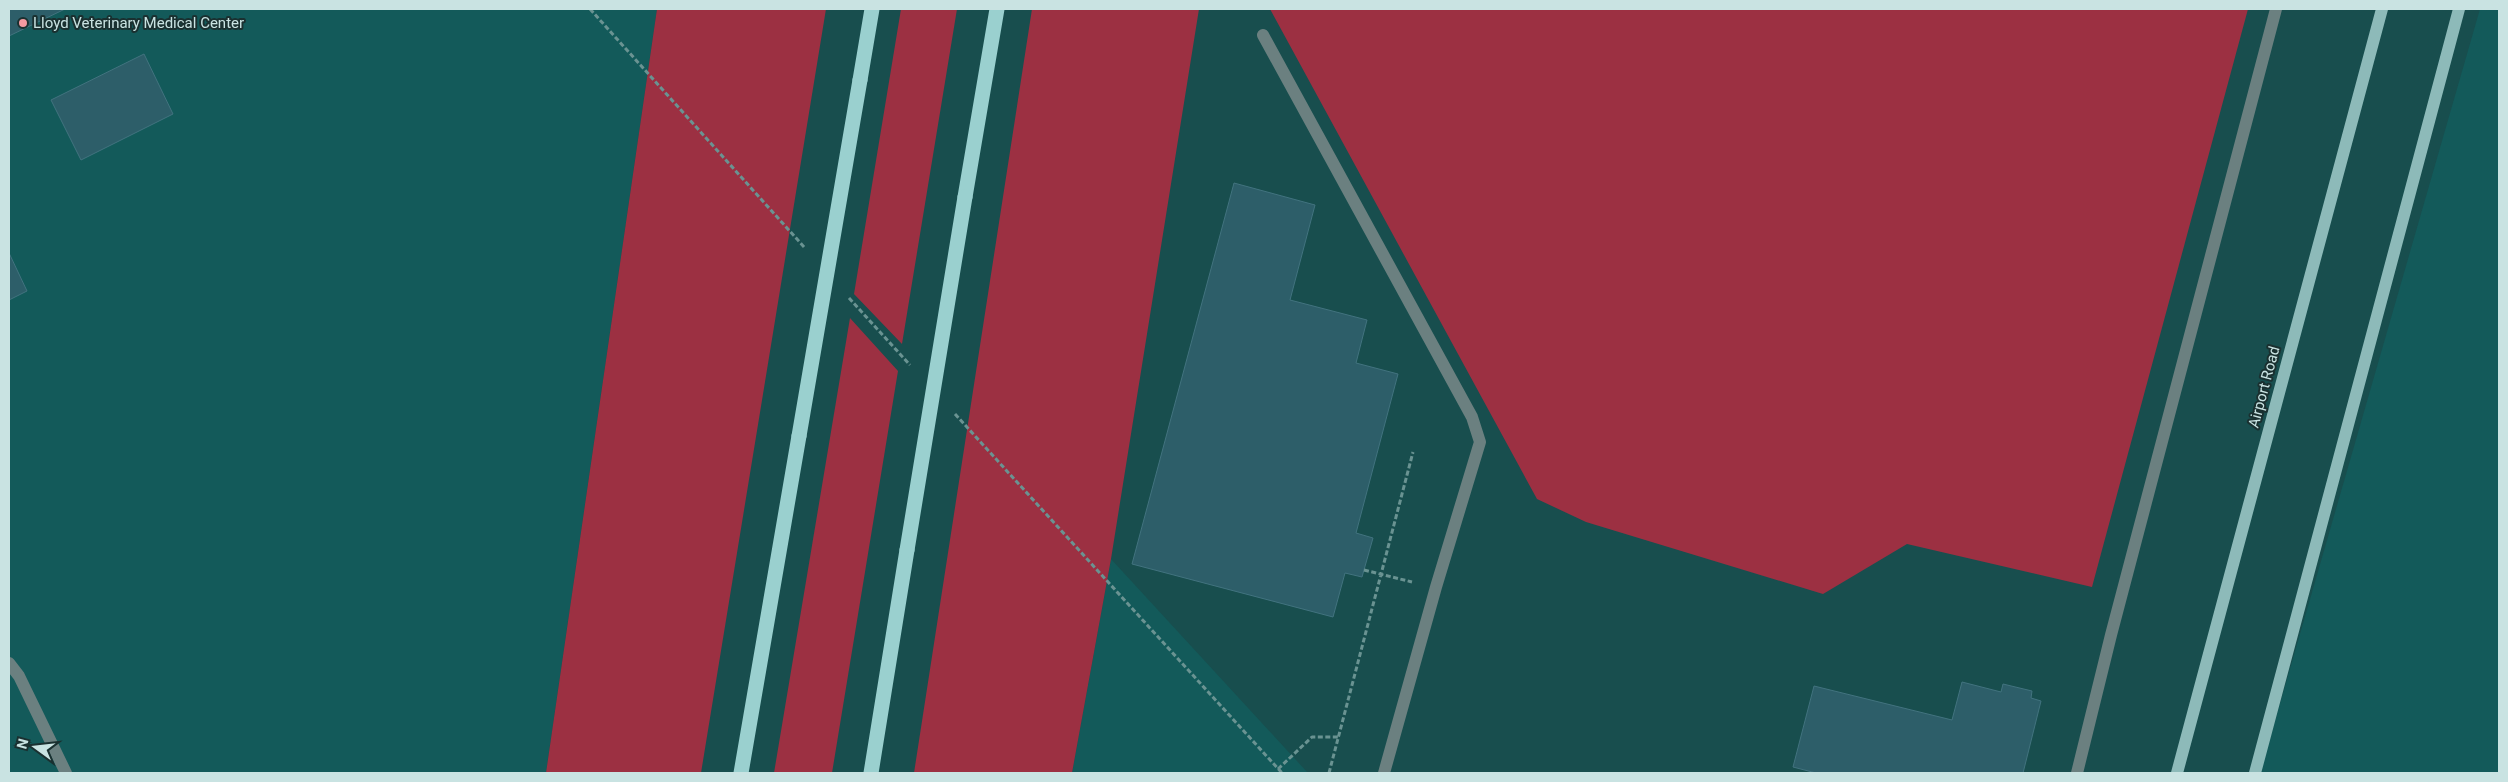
<svg xmlns="http://www.w3.org/2000/svg" width="2508" height="782" font-family="Roboto,sans-serif">
<rect width="100%" height="100%" fill="#184e4e"/>
<path fill="#135a5a" d="M9 9H657L546 773H9Z
M2480 9H2499V773H2260Z
M1111 559 1308 773H1072Z"/>
<path fill="#9c3042" d="M657 9H826L701 773H546Z
M901 9H957L902 344 854 294Z
M1032 9H1199L1111 559 1072 773H914Z
M1270 9H2248L2092 587 1907 544 1823 594 1586 522 1537 499Z
M850 318 898 371 832 773H774Z"/>
<path fill="#2d5e69" stroke="#42737f" d="M9 9H65L9 36Z
M144 54 173 114 81 160 51 100Z
M1234 183 1315 205 1290 300 1367 320 1356 363 1398 374 1356 533 1373 538 1362 577 1345 573 1333 617 1132 564Z
M9 253 27 291 9 300Z
M1962 682 2001 692 2003 684 2032 691 2031 698 2041 701 2023 773H1816L1793 767 1814 686 1952 720Z"/>
<g fill="none" stroke-linecap="round" stroke-linejoin="round">
<path stroke="#6a9392" stroke-width="3" stroke-dasharray="5 2.5" stroke-linecap="butt" d="M590 9 805 248
M849 298 910 365
M955 414 1282 773
M1364 570 1412 582
M1278 769 1312 737H1338
M1329 773 1413 452"/>
<path stroke="#6b8080" stroke-width="12" d="M1263 35 1472 417 1480 442 1436 587 1384 773
M9 663 19 676 66 773
M2077 773 2111 635 2276 9"/>
<path stroke="#8dbab9" stroke-width="12" d="M2177 773 2382 9
M2255 773 2459 9"/>
<path stroke="#9ad0cf" stroke-width="15" d="M860 80 872 9
M965 197 997 9
M741 773 799 436
M871 773 907 550"/>
<path stroke="#9ad0cf" stroke-width="15" d="M799 436 860 80
M907 550 965 197"/>
</g>
<circle fill="#f49aa1" stroke="#1a3030" stroke-width="2" cx="23" cy="23" r="5"/>
<g text-anchor="middle" stroke-width="4" stroke-linejoin="round" paint-order="stroke">
<g font-size="15" fill="#c9e3e2" stroke="#1a3030" text-anchor="start">
<text x="33" y="28">Lloyd Veterinary Medical Center</text>
</g>
<g font-size="15" fill="#c9e3e2" stroke="#1a3030">
<text transform="translate(2264 387) rotate(-75)" y="5">Airport Road</text>
</g>
</g>
<rect width="2508" height="782" fill="none" stroke="#c9e3e2" stroke-width="20"/>
<g transform="translate(35 747) rotate(285)" stroke="#1a3030" stroke-width="4" paint-order="stroke">
<path d="M0-4L9 19L0 12L-9 19Z" fill="#c9e3e2"/>
<text y="-8" font-size="14" font-weight="bold" text-anchor="middle" fill="#c9e3e2">N</text>
</g>
</svg>
